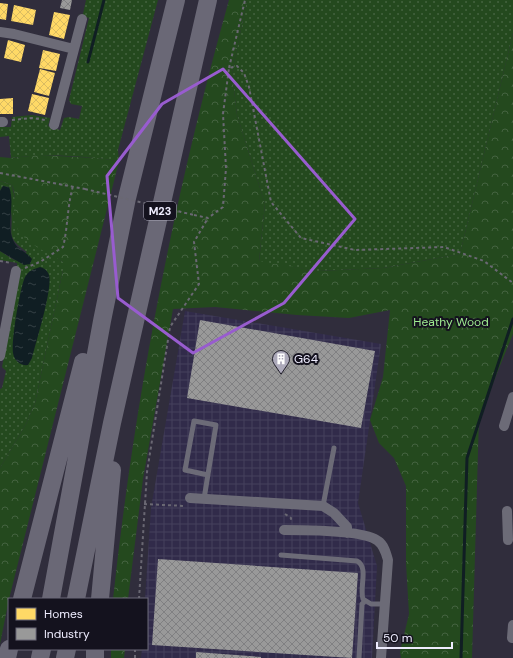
<svg xmlns="http://www.w3.org/2000/svg" width="513" height="658" font-family="'DM Sans',sans-serif">
<defs>
<pattern id="industrial-grid" width="8" height="8" patternUnits="userSpaceOnUse"><rect width="8" height="8" fill="#312b4a"/><path d="M0 4h8M4 0v8" fill="none" stroke="#45405c"/></pattern>
<pattern id="grass-dots" width="8" height="8" patternUnits="userSpaceOnUse"><rect width="8" height="8" fill="#24491e"/><path d="M2 2h.1M6 6h.1" fill="none" stroke="#446340" stroke-width="1.8" stroke-linecap="round"/></pattern>
<pattern id="forest-crowns" width="20" height="18" patternUnits="userSpaceOnUse"><rect width="20" height="18" fill="#24491e"/><path d="M2 6a3 3 0 1 1 6 0M12 15a3 3 0 1 1 6 0" fill="none" stroke="#446340"/></pattern>
<pattern id="water-ripples" width="26" height="14" patternUnits="userSpaceOnUse"><rect width="26" height="14" fill="#101e23"/><path d="M2 4q2-2 4 0t4 0M15 11q2-2 4 0t4 0" fill="none" stroke="#333f44"/></pattern>
<pattern id="homes-cross-hatch" width="8" height="8" patternUnits="userSpaceOnUse"><rect width="8" height="8" fill="#ffd966"/><path d="M0 0l8 8M0 8l8-8" fill="none" stroke="#dabc61"/></pattern>
<pattern id="industry-cross-hatch" width="8" height="8" patternUnits="userSpaceOnUse"><rect width="8" height="8" fill="#999"/><path d="M0 0l8 8M0 8l8-8" fill="none" stroke="#808082"/></pattern>
</defs>
<rect width="100%" height="100%" fill="#302d3c"/>
<path fill="url(#industrial-grid)" d="M185 311 381 344 358 503 377 566 372 658H141L142 649H147V599H145L151 508Z"/>
<path fill="url(#grass-dots)" d="M86 0H158L118 150 119 161C85 156 46 153 11 158L9 136 0 137V127H11L12 117 32 115 50 118 48 126 60 130 64 118 69 117 79 119 82 106 71 104 69 100 89 18 78 15 83 14Z
M247 0H513V33L460 254 383 268 317 271 259 262 265 204 237 115 232 73Z
M0 181 12 185 15 199 57 258 63 262V270L35 403 26 424 0 468V389L2 388 6 371 2 367 21 269 17 268V263L0 260V251L14 260 27 252C4 236 14 235 11 211 10 203 6 194 3 186L0 191Z"/>
<path fill="url(#forest-crowns)" d="M229 0H247L232 73 237 115 265 204 259 261 317 271 383 268 460 254 513 33V334L479 417 472 658H401L400 652 409 614 406 563V486L394 458 379 443 370 420 383 377 390 310 349 318 297 315 215 307 173 309 143 479 128 599H113C135 396 174 196 229 0Z
M39 155 97 158 119 161 9 599 0 644V468L26 424 35 403 63 270V262C47 251 16 241 14 218 13 207 17 196 12 185L0 181V157L11 158Z
M111 649H125L124 658H111Z"/>
<path fill="url(#water-ripples)" d="M3 186 9 187C16 204 5 226 14 242 17 249 28 253 32 259L30 264 24 265 0 251V191Z
M40 267C44 268 47 270 49 275 53 288 36 342 32 358L28 365C21 366 14 361 13 353 11 341 20 288 25 277 29 270 34 269 40 267Z"/>
<path fill="url(#homes-cross-hatch)" d="M0 3 8 4 6 20 0 19Z
M14 5 36 10 33 25 11 21Z
M54 12 70 15 64 39 49 35Z
M8 40 25 45 21 62 4 58Z
M43 50 60 54 56 71 39 68Z
M40 69 55 73 49 96 34 92Z
M32 94 49 98 45 115 28 111Z
M13 98V114H0V99Z"/>
<path fill="url(#industry-cross-hatch)" d="M62 0H72L70 10 60 8Z
M200 320 375 351 361 428 187 398Z
M158 559 358 573 352 658 152 645Z
M196 652 261 657V658H196Z"/>
<g fill="none" stroke-linecap="round" stroke-linejoin="round">
<path stroke="#101e23" stroke-width="3" d="M88 62 104 0
M461 658 467 458 513 319"/>
<path stroke="#6a6873" stroke-width="2" stroke-dasharray="3 3" stroke-linecap="butt" d="M229 68 245 0
M12 120 32 118 45 120
M0 173 85 189
M194 215 208 218 223 207 226 168 223 114 229 68 237 66 244 73 249 87 271 202 301 238 355 250 444 247 484 261 513 283
M0 261 11 263
M25 268 40 262 63 247C68 227 67 207 73 186
M144 504 185 506
M285 514 291 518V521
M139 599 147 472 170 327 199 284 194 242 208 218
M135 658V649"/>
<path stroke="#6c6b77" stroke-width="5" d="M204 499 216 425 194 421 185 470 208 475
M323 506 334 448
M281 555 357 561C369 567 359 588 363 599L371 604H385
M359 658 362 604 365 601"/>
<path stroke="#6c6b77" stroke-width="10" d="M0 32 14 34 74 49
M0 122H3
M54 125 82 19
M0 356 16 271
M504 426 513 397
M190 498 323 506 334 513 347 527V533
M507 511 508 540
M284 530C303 530 365 530 378 541 384 545 386 553 388 560L381 658
M512 638 513 625"/>
<path stroke="#6a6876" stroke-width="18" d="M22 599 83 362
M51 599 102 321 127 198 176 0
M76 599 112 423 208 0
M100 599 112 470
M7 658 9 649
M40 658 42 649
M65 658 67 649
M95 658V649"/>
<path stroke="#6a6873" stroke-width="2" stroke-dasharray="3 3" stroke-linecap="butt" d="M85 189 194 215"/>
</g>
<path fill="none" stroke="#985ccf" stroke-width="3" stroke-linejoin="round" d="M223 69 355 219 284 303 193 353 118 298 107 176 162 104Z"/>
<defs>
<symbol id="building-pin" viewBox="-11 -11 22 30"><path d="M0 17L-7.5 6A9.5 9.5 0 1 1 7.5 6Z" fill="#aca9ba" stroke="#14121e"/><path d="M-4-6H4V6H1V3H-1V6H-4ZM-2.5-4.3h1.7v1.8h-1.7ZM.8-4.3h1.7v1.8H.8ZM-2.5-1h1.7V.8h-1.7ZM.8-1h1.7V.8H.8Z" fill="#fff"/></symbol>
</defs>
<g fill-rule="evenodd">
<use href="#building-pin" x="271" y="349" width="20" height="27"/>
</g>
<g text-anchor="middle" stroke-width="4" stroke-linejoin="round" paint-order="stroke">
<rect fill="#14121e" stroke="#adabbb" stroke-width="1" x="144" y="202" width="32" height="18" rx="3"/>
<g font-size="11" font-weight="bold" fill="#eeecfe">
<text x="160" y="215">M23</text>
</g>
<g font-size="12" fill="#9fec91" stroke="#14121e">
<text x="451" y="326">Heathy Wood</text>
</g>
<g font-size="12" fill="#eeecfe" stroke="#14121e" text-anchor="start">
<text x="294" y="363">G64</text>
</g>
</g>
<rect x="8" y="598" width="140" height="52" fill="#14121e" stroke="#6b6978"/>
<rect x="16" y="608" width="20" height="12" fill="#ffd966" stroke="#6b6978"/>
<text x="44" y="618" font-size="12" fill="#eeecfe">Homes</text>
<rect x="16" y="628" width="20" height="12" fill="#999999" stroke="#6b6978"/>
<text x="44" y="638" font-size="12" fill="#eeecfe">Industry</text>
<path d="M377 642v6h75v-6" fill="none" stroke="#eeecfe" stroke-width="2"/>
<text x="383" y="642" font-size="12" fill="#eeecfe" stroke="#14121e" stroke-width="3" paint-order="stroke">50 m</text>
</svg>
